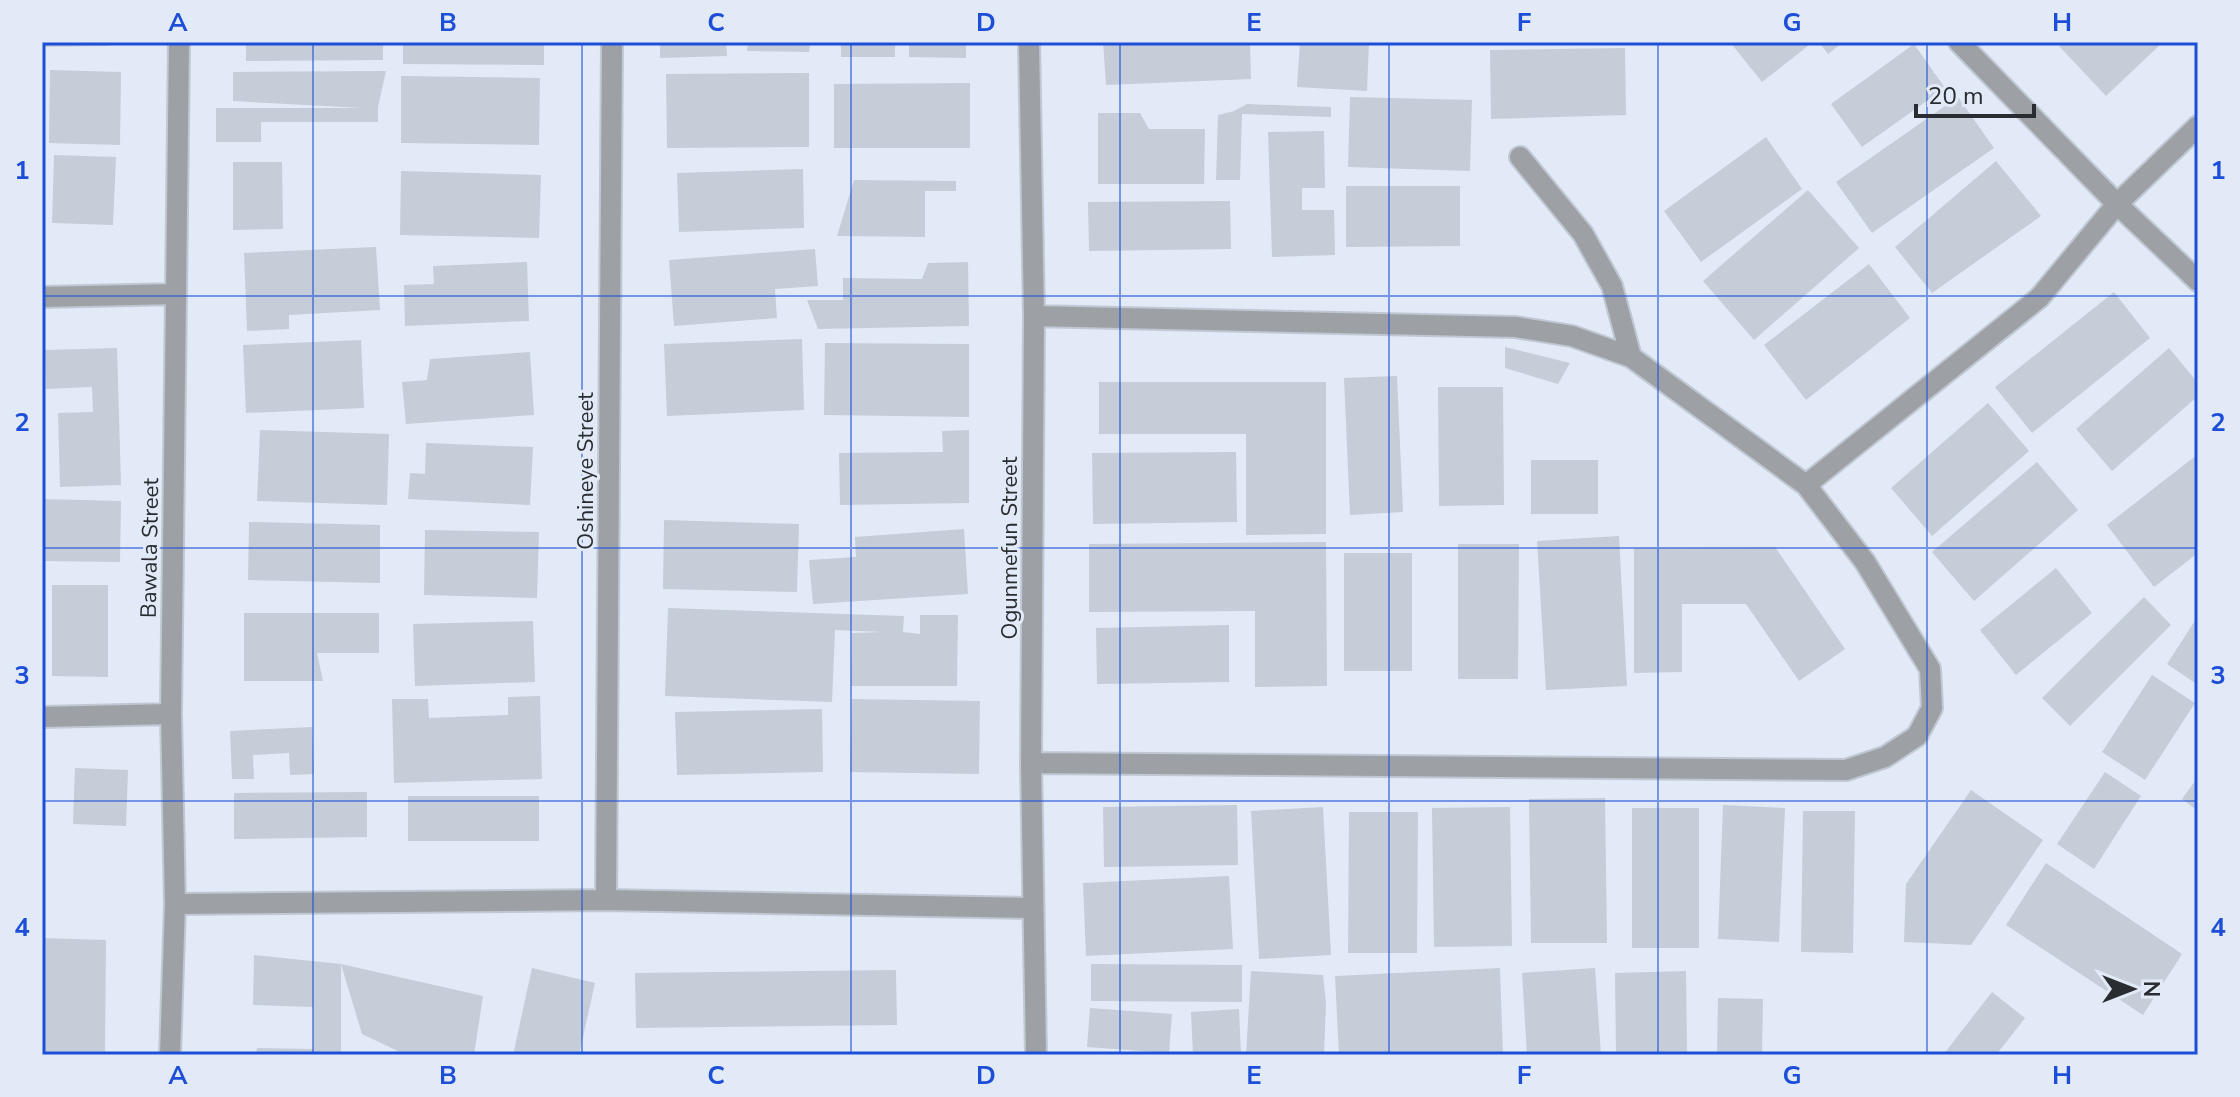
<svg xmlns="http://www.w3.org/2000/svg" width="2240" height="1097" font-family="'Nunito Sans',sans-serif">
<rect width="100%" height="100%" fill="#e1eaf6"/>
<path fill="#c5cdd9" d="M42 42H109V46L42 47Z
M246 42H383V60L246 61Z
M403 42H544V65L403 64Z
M660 42H726L727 56 660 58Z
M748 42H810L809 52 747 51Z
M841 42H895V57H841Z
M909 42H966V58L909 57Z
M1103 42H1250L1251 79 1106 85Z
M1300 42H1369L1367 91 1297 87Z
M1730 42H1813L1762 82Z
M1819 42H1843L1828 54Z
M2063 42H2163L2106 96 2059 46Z
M1914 44 1945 88 1862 147 1831 104Z
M1625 48 1626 115 1491 119 1490 50Z
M50 70 121 72 120 145 49 143Z
M386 71 378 107V122H261V142H216V108H362L233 101V72Z
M809 73V147L667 148 666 74Z
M401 76 540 78 539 145 401 143Z
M970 83V148H834V84Z
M1350 97 1472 100 1470 171 1348 167Z
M1958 97 1994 148 1872 233 1836 182Z
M1247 104 1331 107V117L1242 114 1240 180H1216L1218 115 1234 111Z
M1098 113H1140L1149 129H1205L1204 184H1098Z
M1324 131 1325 188H1302V210H1334L1335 255 1272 257 1268 132Z
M1766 137 1802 189 1701 262 1664 211Z
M54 155 116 157 113 225 52 223Z
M1996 161 2041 216 1932 293 1895 247Z
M233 162H282L283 229 233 230Z
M803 169 804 228 679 232 677 173Z
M401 171 541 175 539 238 400 235Z
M854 180 956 181V191H925V237L837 236Z
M1346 186H1460V246L1346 247Z
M1808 190 1859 248 1754 340 1703 281Z
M1230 201 1231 249 1089 251 1088 202Z
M376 247 380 310 289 315V329L247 331 244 253Z
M815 249 818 286 775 289 777 318 674 326 669 260Z
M527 262 529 321 405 326 404 285 434 284 433 266Z
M968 262 969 326 818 329 807 300H843V278L922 279 928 263Z
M1869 264 1910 318 1806 400 1764 345Z
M2114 292 2150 338 2032 433 1995 387Z
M802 339 804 410 667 416 664 344Z
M361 340 364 408 246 413 243 345Z
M825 343 969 344V417L824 415Z
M1505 347 1570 363 1558 384 1505 368Z
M117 348 121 485 60 487 58 413 93 412 92 387 46 389 45 350Z
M2169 348 2198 383V396L2112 471 2076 429Z
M530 352 534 415 406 424 402 382 427 380 430 359Z
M1397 376 1403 512 1350 515 1344 378Z
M1099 382H1326V534L1246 535V434H1099Z
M1438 387H1503L1504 505 1439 506Z
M1988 403 2029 451 1932 536 1891 488Z
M260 430 389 434 387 505 257 501Z
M969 430V503L840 505 839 453 943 452 942 431Z
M426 443 533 447 530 505 408 499 410 473 425 474Z
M1236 452 1237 522 1093 524 1092 453Z
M2198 454V553L2154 587 2107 525Z
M1531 460H1598V514H1531Z
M2037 462 2078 510 1974 601 1932 552Z
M42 499 121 501 120 562 42 561Z
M664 520 799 524 797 592 663 589Z
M249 522 380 525V583L248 580Z
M964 529 968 594 813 604 809 560 856 557 855 537Z
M425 530 539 532 537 598 424 595Z
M1619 536 1627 686 1546 690 1537 541Z
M1326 542 1327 686 1255 687V611L1089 612V544Z
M1458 544H1519L1518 679H1458Z
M1775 547 1845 649 1799 681 1746 604H1682V672L1634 673V548Z
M1344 553H1412V671H1344Z
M2056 568 2092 613 2016 675 1980 630Z
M52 585H108V677L52 676Z
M2144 597 2171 625 2070 726 2042 698Z
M668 608 904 616 903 632 920 634V615H958L957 686H851L852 633 883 632 835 630 832 702 665 696Z
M244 613H379V653H317L323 681H244Z
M2198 616V685L2167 664Z
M533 621 535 682 415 686 413 624Z
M1229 625V682L1097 684 1096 628Z
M2152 675 2195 703 2145 780 2102 752Z
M540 696 542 779 394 783 392 699H428L429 718 508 715V697Z
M852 699 980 701 979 774 850 772Z
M822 709 823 772 677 775 675 712Z
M312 727 314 774 290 775 289 753 253 755 254 779H232L230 731Z
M75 768 128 770 126 826 73 824Z
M2105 772 2141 796 2094 869 2057 844Z
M2198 777V811L2182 799Z
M1971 790 2043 840 1971 945 1904 942 1906 884Z
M367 792V837L234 839V793Z
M408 796H539V841H408Z
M1605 798 1607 943H1531L1529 799Z
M1237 805 1238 865 1104 867 1103 807Z
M1723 805 1785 808 1779 942 1718 939Z
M1323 807 1331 955 1259 959 1251 811Z
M1510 807 1512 946 1434 947 1432 808Z
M1632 808H1699V948H1632Z
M1803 811H1855L1853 953 1801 952Z
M1349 812H1418L1417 953H1348Z
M2046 863 2182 954 2143 1015 2006 925Z
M1229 876 1233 949 1086 956 1083 883Z
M42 938 106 940 105 1055H42Z
M254 955 341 964V1055H256L257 1048 313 1049V1007L253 1005Z
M341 964 483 996 474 1055H406L362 1034Z
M1091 964 1242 965V1002L1091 1001Z
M532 968 595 983 579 1055H513Z
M1500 968 1503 1055H1339L1335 976Z
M1595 968 1601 1055H1527L1522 973Z
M896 970 897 1025 636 1028 635 973Z
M1251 971 1323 975 1326 1003 1324 1055H1246Z
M1686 971 1687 1055H1616L1615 973Z
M1992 992 2025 1018 1996 1055H1943Z
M1718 998 1763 999 1762 1055H1717Z
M1090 1008 1172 1014 1169 1053 1087 1047Z
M1239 1009 1241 1055H1193L1191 1012Z"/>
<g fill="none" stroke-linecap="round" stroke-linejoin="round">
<defs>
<path id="minor" d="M1029 42 1034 316 1031 763 1036 1055
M1959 42 2117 204 2198 281
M1520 157 1583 234 1612 286 1631 357
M42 297 176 294
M1806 485 2039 298 2117 204 2198 126
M42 717 171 714
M1031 763 1846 770 1885 757 1917 736 1932 708 1930 669 1865 562 1806 485 1631 357 1572 336 1515 327 1034 316
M606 900 612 42
M175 904 606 900 1033 908
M170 1055 175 904 171 714 179 42"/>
</defs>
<use href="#minor" stroke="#c0c8d3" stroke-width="24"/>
<use href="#minor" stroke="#9da1a6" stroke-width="20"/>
</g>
<path fill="none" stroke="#1d4ed8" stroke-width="2" stroke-opacity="0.55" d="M313 42V1055M582 42V1055M851 42V1055M1120 42V1055M1389 42V1055M1658 42V1055M1927 42V1055M42 296H2198M42 548H2198M42 801H2198"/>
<g text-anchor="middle" stroke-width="6" stroke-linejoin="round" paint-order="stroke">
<g font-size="22" fill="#292c31" stroke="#e1eaf6">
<text transform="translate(585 471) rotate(-90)" y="8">Oshineye Street</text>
<text transform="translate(149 548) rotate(-89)" y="8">Bawala Street</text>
<text transform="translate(1009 548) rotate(-90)" y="8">Ogunmefun Street</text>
</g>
</g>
<rect width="2240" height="1097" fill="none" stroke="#e1eaf6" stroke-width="88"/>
<g transform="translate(2132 989) rotate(90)" stroke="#e1eaf6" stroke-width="6" paint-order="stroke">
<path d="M0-6L14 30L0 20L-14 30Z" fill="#292c31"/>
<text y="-12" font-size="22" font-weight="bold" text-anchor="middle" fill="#292c31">N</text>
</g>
<path d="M1916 104v12h118v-12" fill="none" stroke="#292c31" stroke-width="4"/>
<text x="1928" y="104" font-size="24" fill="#292c31" stroke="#e1eaf6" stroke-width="6" paint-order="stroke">20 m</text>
<rect x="44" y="44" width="2152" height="1009" fill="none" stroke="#1d4ed8" stroke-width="3"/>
<g font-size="26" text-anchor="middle" font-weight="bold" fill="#1d4ed8">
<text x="178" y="31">A</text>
<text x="448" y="31">B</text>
<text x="716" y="31">C</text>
<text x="986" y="31">D</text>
<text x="1254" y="31">E</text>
<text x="1524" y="31">F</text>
<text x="1792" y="31">G</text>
<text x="2062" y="31">H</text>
<text x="22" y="179">1</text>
<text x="2218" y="179">1</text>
<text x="22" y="431">2</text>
<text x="2218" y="431">2</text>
<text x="22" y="684">3</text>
<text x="2218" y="684">3</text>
<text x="22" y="936">4</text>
<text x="2218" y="936">4</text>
<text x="178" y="1084">A</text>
<text x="448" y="1084">B</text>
<text x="716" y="1084">C</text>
<text x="986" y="1084">D</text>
<text x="1254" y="1084">E</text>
<text x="1524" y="1084">F</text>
<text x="1792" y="1084">G</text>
<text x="2062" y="1084">H</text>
</g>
</svg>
